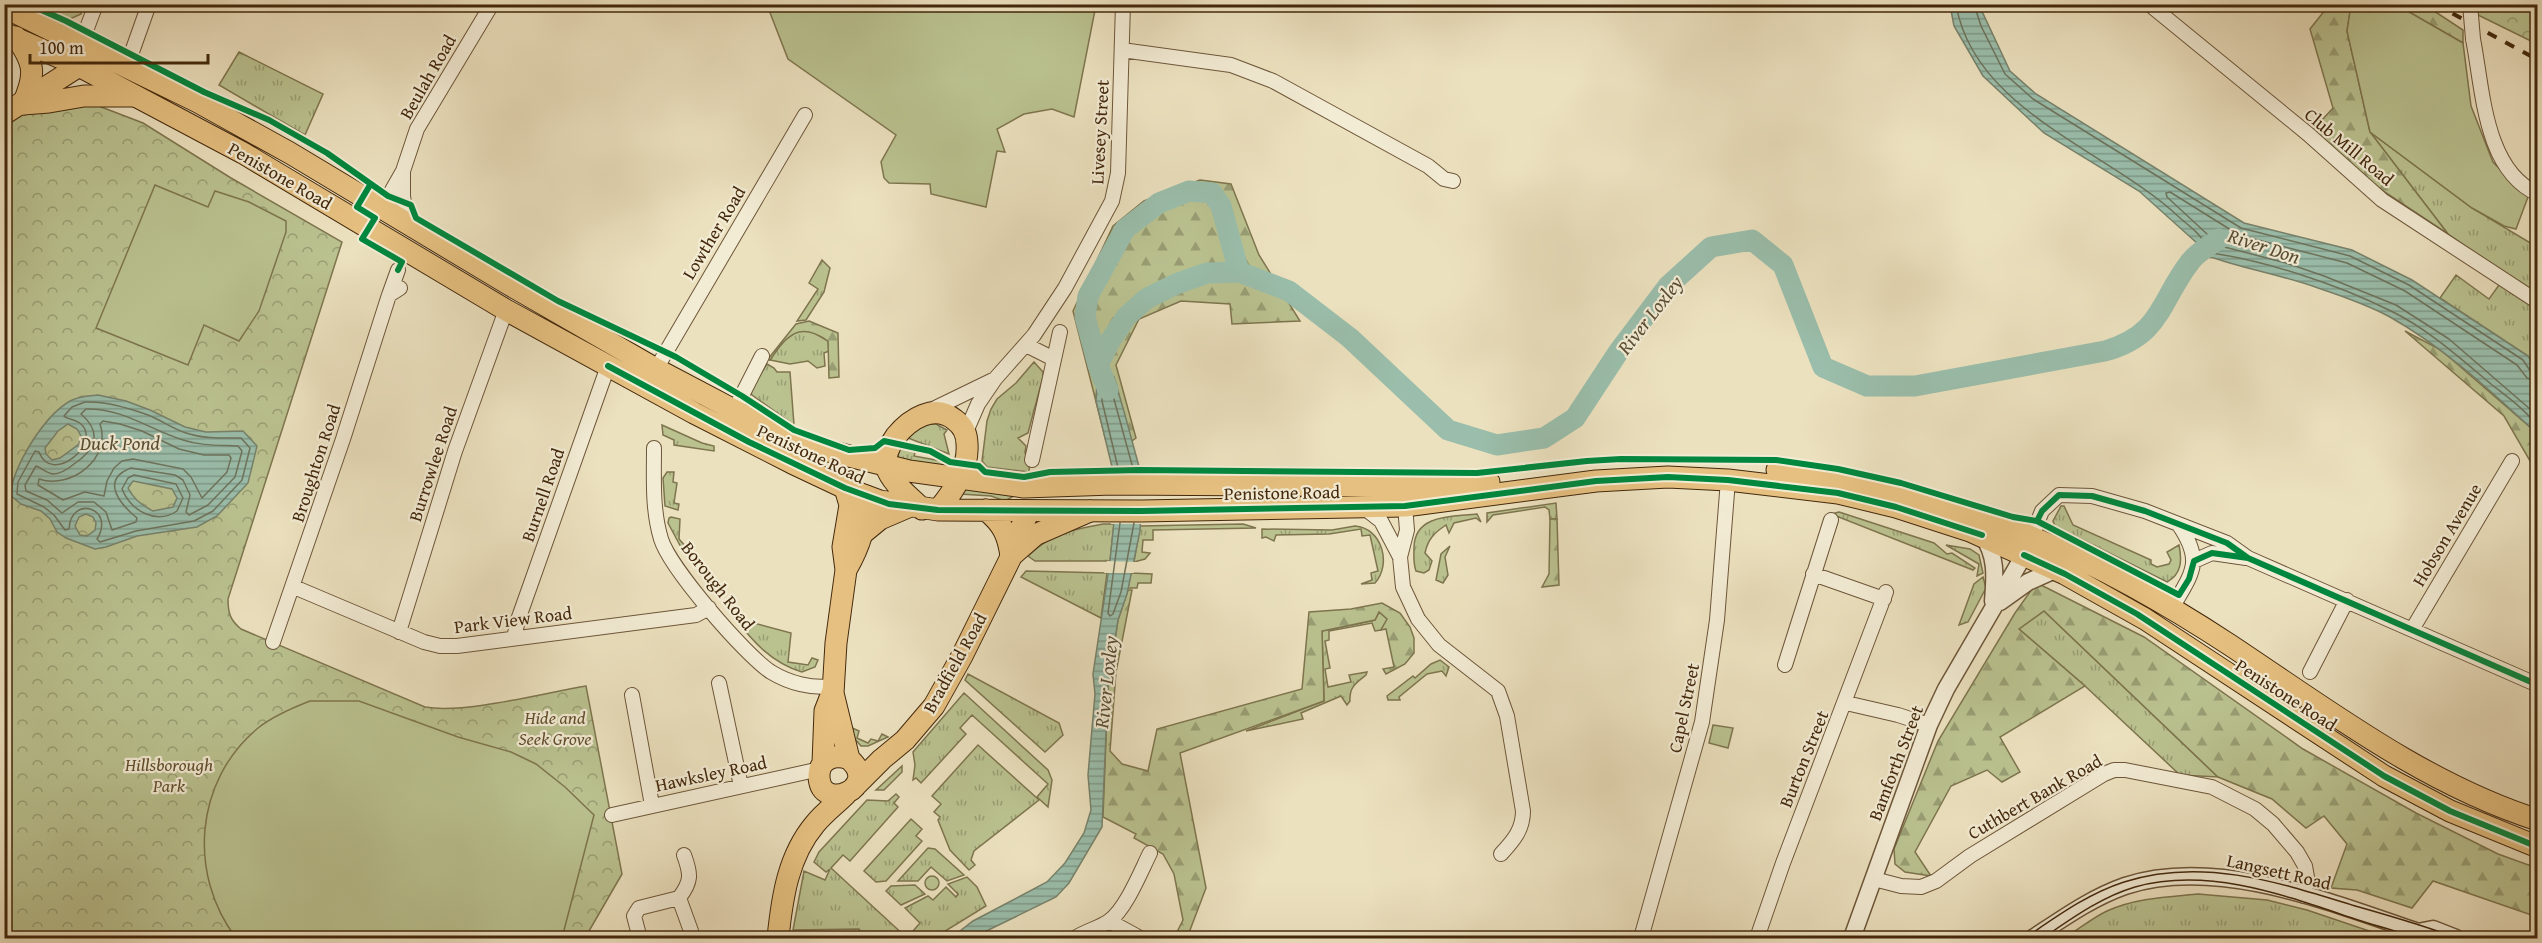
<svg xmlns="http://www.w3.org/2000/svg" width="2542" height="943" font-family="'Gentium Book Plus',serif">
<defs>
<pattern id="grass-tufts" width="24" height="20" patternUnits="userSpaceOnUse" patternTransform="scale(1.5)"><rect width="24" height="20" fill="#bac290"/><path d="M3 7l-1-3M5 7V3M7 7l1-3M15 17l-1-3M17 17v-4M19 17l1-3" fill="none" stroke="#999e74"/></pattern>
<pattern id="forest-firs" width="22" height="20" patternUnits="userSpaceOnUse" patternTransform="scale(1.5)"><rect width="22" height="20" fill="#bac290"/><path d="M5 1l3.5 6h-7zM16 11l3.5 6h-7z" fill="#999e74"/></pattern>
<pattern id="park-crowns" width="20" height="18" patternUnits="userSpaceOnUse" patternTransform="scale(1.5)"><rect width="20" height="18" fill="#bac290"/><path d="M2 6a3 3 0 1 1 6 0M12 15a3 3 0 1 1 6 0" fill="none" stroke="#999e74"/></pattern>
<pattern id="water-rules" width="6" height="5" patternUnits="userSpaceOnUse" patternTransform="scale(1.5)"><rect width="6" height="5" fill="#9abeab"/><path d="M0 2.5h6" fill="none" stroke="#7f9a8a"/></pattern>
</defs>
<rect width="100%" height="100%" fill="#ece1bf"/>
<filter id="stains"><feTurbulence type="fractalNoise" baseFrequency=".00333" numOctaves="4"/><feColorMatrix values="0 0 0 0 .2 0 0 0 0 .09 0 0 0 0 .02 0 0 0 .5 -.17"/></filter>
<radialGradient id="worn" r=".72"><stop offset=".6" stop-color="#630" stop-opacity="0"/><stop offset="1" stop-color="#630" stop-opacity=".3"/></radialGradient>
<path fill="url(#grass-tufts)" stroke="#7e754e" stroke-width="1.5" d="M36 5H56L63 8 66 5 83 6 81 14 68 20Z
M239 52 323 94 305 135 219 85Z
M2370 132 2472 208 2537 247V372L2528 356 2440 298 2456 275 2489 299 2507 274 2448 234Z
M822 260 830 268 824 292 806 320 797 321 818 289 809 283Z
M798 331H811L828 341 829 351 824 353 825 366 817 368 808 361 790 364 770 360 781 343Z
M1034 362 1043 372V377L1028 433 1018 438 1026 446 1025 453 1030 458 1029 472 987 467 982 461 987 421 991 409 997 399 1016 383Z
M767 364 774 368 777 372H790L794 425 752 395 750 391Z
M924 424H936L947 430 944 434 949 454 908 438 915 429Z
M662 425 702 443 714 446V451L674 445V440L663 435Z
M907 446 916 449 914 456 941 461 948 467 898 459 899 448 906 449Z
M667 472H674L673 482 677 483 674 503 679 504 678 510 665 506 663 478Z
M958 488 1019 493 1005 501 991 496 960 494Z
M1556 503 1557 519H1550L1549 510 1545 507 1493 515 1487 522V513Z
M2061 506H2064L2073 525 2151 560V564L2157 567 2169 564 2171 560 2167 552 2179 545C2182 560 2182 574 2167 582L2055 526 2053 521Z
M1839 512 1934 543 1947 554 1952 553 1975 568 1973 570 1836 516 1835 513Z
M1477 514 1481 522 1476 518 1454 523 1449 533 1446 525C1434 533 1428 539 1425 553L1432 561 1429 570 1424 573 1416 571C1413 563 1414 555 1414 547 1415 514 1452 517 1477 514Z
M671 517 680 519 679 539 687 548 683 551 668 523 669 518Z
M1103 524H1114L1110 561H1035L1028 556C1055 531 1069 531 1103 524Z
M1243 524 1256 528 1153 530V540H1143L1142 552 1150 553 1145 559 1134 562 1140 526Z
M1355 526C1382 528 1392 564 1375 583L1361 584 1372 580 1371 573 1378 571 1370 535 1362 536 1361 529 1329 534 1276 535 1274 541 1266 537 1262 538V529L1332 530Z
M1946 545 1970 549 1979 555 1983 573 1977 576 1979 564Z
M1450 546 1445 557 1448 575 1443 583 1436 580 1441 554Z
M1026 571 1107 573 1101 618 1021 577Z
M1131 573 1152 574 1151 583H1138L1137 588H1128Z
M1983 577 1986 588 1968 622 1959 625 1974 584Z
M2044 611 2218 777 2180 775 2085 686 2019 629Z
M1379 612 1388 619 1381 630 1375 631 1372 623 1329 631V640L1325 641 1330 668 1325 669 1328 687 1351 682 1349 675 1367 672 1366 675C1356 683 1349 687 1350 701L1347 705 1341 696 1301 713 1303 719 1246 731 1324 701 1322 631 1375 620Z
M735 618 791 633 788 662 808 665 812 658 818 660 815 667 802 672C772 663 753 642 735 618Z
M1440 660 1449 667 1446 676 1442 671 1427 674 1399 697 1400 700H1388L1387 696 1413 676 1415 678 1431 664Z
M968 674 1059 723 1063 735 1045 752 965 680Z
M964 693 1048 770 1052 780 1048 807 1037 797 1048 784 972 715 960 728 966 734 921 783 916 778 913 780 915 765 913 752Z
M850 727 859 731 857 738 868 743 871 739 878 741 882 734 888 737 868 746H861L852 736Z
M978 745 1039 800 974 851 971 860 975 865 969 870 950 850 938 820 940 817 934 812 941 804 932 796Z
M902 766V772L884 790H876Z
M896 794 899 797 894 803 898 807 850 861 843 855 831 868 907 938 920 923 905 908 928 896 933 900 946 887 956 897 958 894 948 884 967 877 977 887 986 906 934 938H864L859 929 793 930 804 871 825 880 830 869 826 872 814 862 819 852 867 800 888 801Z
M911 819 922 829 916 836 922 841 886 881 876 882 864 871Z
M928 848 935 849 964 875 947 881 931 867 918 881H898Z
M925 883a7 7 0 1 1 14 0a7 7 0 1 1-14 0Z
M915 885 925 894 901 905 886 891 891 886Z
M2198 894 2267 900 2307 910 2390 938H2064C2078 930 2092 918 2107 911 2136 898 2167 897 2198 894Z"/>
<path fill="url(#forest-firs)" stroke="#7e754e" stroke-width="1.5" d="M2329 5H2351L2347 31 2370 132 2448 234 2359 175 2312 131 2333 108 2310 29Z
M2397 5H2425L2463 30V43Z
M1200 180 1231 184 1259 255 1300 321 1232 324 1230 304 1181 301 1139 319 1116 365 1136 438 1118 451 1106 441 1073 311 1113 226 1144 201Z
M809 321 838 333 839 377 829 378 828 341C799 321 787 335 770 360L768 359 796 324Z
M2405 331 2441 350 2531 428 2537 441V473L2504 416Z
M1550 519H1557L1559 585 1542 587 1549 574Z
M2041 585 2144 637 2303 749 2416 813 2498 854 2537 868V917L2433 881 2412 908 2357 890 2331 888 2347 844 2324 816 2306 828 2272 799 2218 777 2044 611 2019 629 2085 686 2000 737 2020 772 2002 782 1987 770 1951 786 1915 852 1931 876 1905 872 1895 864 1894 849 1938 741 2015 613 2032 589Z
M1128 590H1132L1116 672 1110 751 1122 764 1148 771 1157 729 1302 689 1309 612 1351 609 1382 603 1400 613 1410 627 1414 638V653L1405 664 1386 674 1383 669 1394 667 1386 629 1381 630 1387 619 1379 612 1375 620 1322 631 1324 701 1180 753 1206 888 1187 938H1174L1183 920 1174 874 1163 854 1134 838 1136 834 1103 817 1108 686 1118 620Z"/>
<path fill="url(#park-crowns)" stroke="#7e754e" stroke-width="1.5" d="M2477 5H2537V44L2478 15Z
M83 100 143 123 231 178 342 242 228 599C228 613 230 620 241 629L425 707C465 714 544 693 586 686L622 874 585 938H5V118Z"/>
<path fill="#bac290" stroke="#7e754e" stroke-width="1.5" d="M767 5H1096L1074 117 1052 109 1024 114 997 129 1005 152 997 151 986 207 931 194 930 184 889 183 884 178 881 162 896 135 788 59Z
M2351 5H2397L2463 43 2471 106 2493 162 2528 197 2516 229 2504 226 2472 208 2370 132 2347 31Z
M155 185 208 207 215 191 249 202 286 221V232L259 311 239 341 204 325 188 365 96 328Z
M310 701H359L458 737 511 752 536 764 565 787 594 815 562 938H236C188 875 194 781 258 728 273 716 292 708 310 701Z
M1713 725 1733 728 1728 748 1709 743Z"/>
<path fill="url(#water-rules)" stroke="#77826b" stroke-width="1.5" fill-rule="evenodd" d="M1950 5H1979L2010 71 2036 94 2244 223 2352 250 2412 280 2528 356 2537 372V441L2531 428C2487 388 2443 347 2390 317 2368 305 2342 296 2318 288 2285 276 2250 270 2217 259 2205 255 2205 262 2192 251L2198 244 2139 191 2044 133 1983 76 1954 26Z
M1098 365 1114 377 1125 415 1140 470 1141 511 1140 531 1127 594 1118 620 1108 686 1102 827 1069 883 1056 897 972 938H951L973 921 1047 882 1065 863 1084 833 1091 810 1088 775 1095 694 1093 674 1110 561 1115 511 1113 471 1096 401Z
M98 395 126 401 150 410 185 427 206 432 243 431 257 446 248 483 217 516 197 527 137 536 106 547 95 549 66 538 57 532 50 519 41 511 21 504 10 495C14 465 43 417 70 401 79 396 88 396 98 395ZM68 424 77 429 81 436 79 444 60 458 52 460 46 454 45 448 58 431ZM133 481 172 489 177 498 173 507 153 511C143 506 133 499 128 488ZM86 514 93 517 96 523 95 530 87 536 80 535 75 526 79 517Z"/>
<path fill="#ece1bf" d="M1142 468 1143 524H1111L1109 469Z
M1107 561 1137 562 1134 573H1104Z"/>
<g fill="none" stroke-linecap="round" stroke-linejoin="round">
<path stroke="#6e735c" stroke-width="1.5" d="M1956 4C1973 110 2110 152 2179 217 2185 223 2203 235 2204 244 2204 247 2203 249 2204 252 2261 259 2337 284 2391 311 2428 329 2460 358 2491 384 2506 396 2528 411 2538 428
M1974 4 1981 26 2005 74 2033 99 2241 228 2350 256 2409 285 2523 360 2531 372 2538 374
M2538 382 2527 378 2517 365 2405 291 2347 263 2239 235 2170 192 2166 193 2167 197 2207 234 2213 244 2286 263 2324 276 2396 305 2449 339 2538 416
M85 402C105 401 129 408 148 415 161 420 173 429 186 433 204 439 222 438 241 438L250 448 242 480 213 511 194 521 136 531 100 542 97 539C116 508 71 494 69 529L65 530 54 515 44 507 17 494 18 482 35 451 39 452C52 486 102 443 81 424 76 419 68 420 64 416L72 407Z
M86 409C123 408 150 430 183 440 201 446 218 445 238 446L242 451 235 477 208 505 189 515 186 512 190 495 183 480 175 475 131 468C99 480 121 505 137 518L136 522 112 530 106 512 94 502H78L62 513 47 500 26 491 25 485 36 466C42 468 46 473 53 474 61 474 68 469 74 464 95 450 103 433 81 414Z
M103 421 120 424 142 431 179 449 204 455H229L231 458 227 472 202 498 191 477 183 469 133 459 122 461 114 468 107 481 104 496 85 492 63 500 38 485 39 479C71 490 112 458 100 424Z
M1119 472 1102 401 1103 382 1106 379 1109 381 1134 472
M134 475 176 484 183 498 177 511C156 525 131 511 122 489L128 478Z
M1120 523 1108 613 1110 616 1113 614 1121 592 1134 523"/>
<path stroke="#9abeab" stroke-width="21" d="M1098 365 1085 317 1088 296 1125 229 1159 203 1189 191 1212 193 1221 206 1239 272
M1108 390 1098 365 1110 341 1126 317 1146 299 1176 284 1207 273 1239 272 1289 291 1350 338 1448 430 1497 445 1544 438 1575 418 1619 351 1668 286 1711 247 1752 240 1783 265 1823 367 1867 386H1915L2105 351C2162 335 2159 302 2190 262 2197 252 2209 246 2219 239"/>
<defs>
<path id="minor" d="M2149 4 2308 134 2382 200 2538 302
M2473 39C2483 89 2484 170 2538 194
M81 44 96 4
M1122 50 1231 65 1273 81 1428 166 1444 179 1453 181
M127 66 149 4
M403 173V196L407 223
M382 208 403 171 417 129 492 4
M389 295 398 270
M1026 345 1054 359
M656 369 805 115
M734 411 762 356
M927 412 995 379
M965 434 978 404 995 379 1034 335 1065 288 1112 201 1118 173 1123 4
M654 448C654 478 652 509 661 539 670 568 745 655 771 672 789 683 812 689 832 686
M1032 460 1060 332
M1405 506 1407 530 1400 557 1403 587 1418 619 1439 645 1498 691 1507 716 1523 811C1523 830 1513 841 1501 854
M1363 507 1381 521 1400 557
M2032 536 2042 511 2059 495 2092 496 2145 511 2227 543 2248 558 2538 685
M2194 561 2212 553 2246 558
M1813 574 1884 599
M294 587 424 642 440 646H457L696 615 709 608
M2172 608C2192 573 2204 562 2179 525
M2413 628 2512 461
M399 632 455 451 506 310
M514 638 518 620 608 366
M273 642 343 439 389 295 400 288
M1785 665 1831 520
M2310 672 2347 600
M719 683 741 786
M632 695 652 805
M1846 703 1898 715 1929 725
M612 815 811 771 819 772
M684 855C691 874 692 881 679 898L691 931 688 938
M1874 879 1901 886 1921 887 1936 881 1970 856 2104 774 2114 770H2125L2212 787 2255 809 2273 824 2297 852 2305 866 2307 877 2304 896
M1109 921 1140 938
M639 935 634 916 639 908 679 898
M1075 938C1086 931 1099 928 1109 921 1126 909 1141 871 1150 853
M1641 938 1702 722 1717 620 1728 480
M1757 938 1783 863 1886 592"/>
<path id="tertiary" d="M1982 535C1997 555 1995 577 1993 601
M2000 602 2028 582 2055 570
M1852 938 1929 725 1946 689 2024 555
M2033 938C2062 919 2091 898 2125 886 2216 856 2330 902 2418 932L2433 929 2456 938"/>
<path id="primary" d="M23 104 49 102 84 96H135
M4 114 79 66
M845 488 850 505 843 547 846 570 836 643 833 693 849 759C882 787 821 814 819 777 818 760 834 753 849 759
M1011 556 1035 535 1090 511
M846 570C860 546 867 524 866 496
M823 763 825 711 832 693
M855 786 882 759 905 740 934 706 962 656 1010 559 1017 536 1029 511
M778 938C782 898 788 856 815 824 824 813 836 804 846 794"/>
<path id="trunk" d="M4 7 198 102 290 153 510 285 656 369 766 427 813 447 909 471 1024 487 1113 484 1411 486 1489 482
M4 33 79 66 243 153 506 310 694 413 792 463 845 488 880 501 938 510 1141 511 1405 506 1596 481 1668 477 1728 480 1838 493 1896 507 1970 531 2065 574 2145 619 2384 776 2450 811 2538 847
M16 37C35 64 36 74 23 104
M1777 470C1946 488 2090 553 2230 645 2328 710 2425 784 2538 820
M922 509C910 497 891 483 886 466 884 457 890 444 896 436 910 419 934 403 955 420 963 426 967 434 967 444 969 469 953 492 938 510
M986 510C1003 524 1008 535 1011 556
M863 533 880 519 908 507"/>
</defs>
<use href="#minor" stroke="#6d5639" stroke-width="16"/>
<use href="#tertiary" stroke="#6d5639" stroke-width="19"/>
<use href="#primary" stroke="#43280c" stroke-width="23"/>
<use href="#trunk" stroke="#43280c" stroke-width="23"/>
<use href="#minor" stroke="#f3ecd5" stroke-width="14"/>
<use href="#tertiary" stroke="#f3ecd5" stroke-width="16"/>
<use href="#primary" stroke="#e6c080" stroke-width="21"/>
<use href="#trunk" stroke="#e6c080" stroke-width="21"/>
<path stroke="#43280c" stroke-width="1.5" d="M2025 938C2056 917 2087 894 2124 882 2201 857 2278 882 2352 905 2387 915 2423 925 2457 938
M2043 938C2071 919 2101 897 2135 887 2207 867 2281 894 2349 917 2372 925 2396 931 2419 938"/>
<path stroke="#43280c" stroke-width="4" stroke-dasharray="10 10" stroke-linecap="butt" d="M2435 4 2538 60"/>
<defs>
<path id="minor-bridge" d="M2470 4 2473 39"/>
</defs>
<use href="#minor-bridge" stroke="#6d5639" stroke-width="16" stroke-linecap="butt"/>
<use href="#minor-bridge" stroke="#f3ecd5" stroke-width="14"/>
<defs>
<path id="cycleway" d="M28 4 66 21 204 92 269 120 327 153 388 196 411 205 416 218 558 301 676 357 742 396 794 430 849 450 875 448 884 441 930 451 950 462 979 466 985 472 1024 477 1050 472 1140 470 1477 473 1587 461 1621 459 1776 460 1838 469 1901 483 2013 517 2037 521 2179 595 2189 579 2194 561 2212 553 2248 558
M370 185 357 207 375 218 362 239 402 262 398 270
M608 366 749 442 845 488 889 504 938 510 1141 511 1405 506 1596 481 1668 477 1728 480 1838 493 1896 507 1982 535
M2037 521 2042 511 2059 495 2092 496 2145 511 2227 543 2248 558 2538 685
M2024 555 2065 574 2137 614 2384 776 2450 811 2538 847"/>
</defs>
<use href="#cycleway" stroke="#f3ecd5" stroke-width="10"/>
<use href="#cycleway" stroke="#00873e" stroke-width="6"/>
</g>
<g text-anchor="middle" stroke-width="4.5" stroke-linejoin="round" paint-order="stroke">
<g font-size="18" fill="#43280c" stroke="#f3ecd5">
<text transform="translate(428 77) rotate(-60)" y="6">Beulah Road</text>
<text transform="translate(1100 132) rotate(-87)" y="6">Livesey Street</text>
<text transform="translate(2349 147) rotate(40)" y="6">Club Mill Road</text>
<text transform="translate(280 176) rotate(30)" y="6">Penistone Road</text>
<text transform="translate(714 233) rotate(-59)" y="6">Lowther Road</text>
<text transform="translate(811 454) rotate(25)" y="6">Penistone Road</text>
<text transform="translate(316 463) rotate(-72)" y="6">Broughton Road</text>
<text transform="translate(433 464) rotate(-72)" y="6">Burrowlee Road</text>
<text transform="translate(1282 493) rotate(-1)" y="6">Penistone Road</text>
<text transform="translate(543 495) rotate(-71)" y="6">Burnell Road</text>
<text transform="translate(2447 535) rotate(-59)" y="6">Hobson Avenue</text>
<text transform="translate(718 586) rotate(52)" y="6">Borough Road</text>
<text transform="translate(513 620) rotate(-7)" y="6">Park View Road</text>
<text transform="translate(955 663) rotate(-61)" y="6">Bradfield Road</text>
<text transform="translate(2286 695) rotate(33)" y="6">Penistone Road</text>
<text transform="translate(1684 708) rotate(-78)" y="6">Capel Street</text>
<text transform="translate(1804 759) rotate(-68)" y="6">Burton Street</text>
<text transform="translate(1896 763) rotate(-69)" y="6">Bamforth Street</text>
<text transform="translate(711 774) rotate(-12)" y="6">Hawksley Road</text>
<text transform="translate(2035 797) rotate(-30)" y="6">Cuthbert Bank Road</text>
<text transform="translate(2279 872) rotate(13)" y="6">Langsett Road</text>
</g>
<g font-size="18" font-style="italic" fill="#614e2d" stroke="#f3ecd5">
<text x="555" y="724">Hide and<tspan x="555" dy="21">Seek Grove</tspan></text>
<text x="169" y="771">Hillsborough<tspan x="169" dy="21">Park</tspan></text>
</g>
<g font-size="20" font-style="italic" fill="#594e34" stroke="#f3ecd5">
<text transform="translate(2264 246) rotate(18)" y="7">River Don</text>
<text transform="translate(1650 315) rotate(-52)" y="7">River Loxley</text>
<text x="120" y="450">Duck Pond</text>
<text transform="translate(1106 682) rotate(-84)" y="7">River Loxley</text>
</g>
</g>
<rect width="2542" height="943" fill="none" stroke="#ece1bf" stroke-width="24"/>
<rect x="6" y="6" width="2530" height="931" fill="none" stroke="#43280c" stroke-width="3"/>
<rect x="12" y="12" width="2518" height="919" fill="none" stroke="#43280c" stroke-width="1.5"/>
<path d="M30 54v9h178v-9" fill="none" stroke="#43280c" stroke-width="3"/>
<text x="39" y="54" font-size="18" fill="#43280c" stroke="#f3ecd5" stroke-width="4.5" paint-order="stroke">100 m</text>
<rect width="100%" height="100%" filter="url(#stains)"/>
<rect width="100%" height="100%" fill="url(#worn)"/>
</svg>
